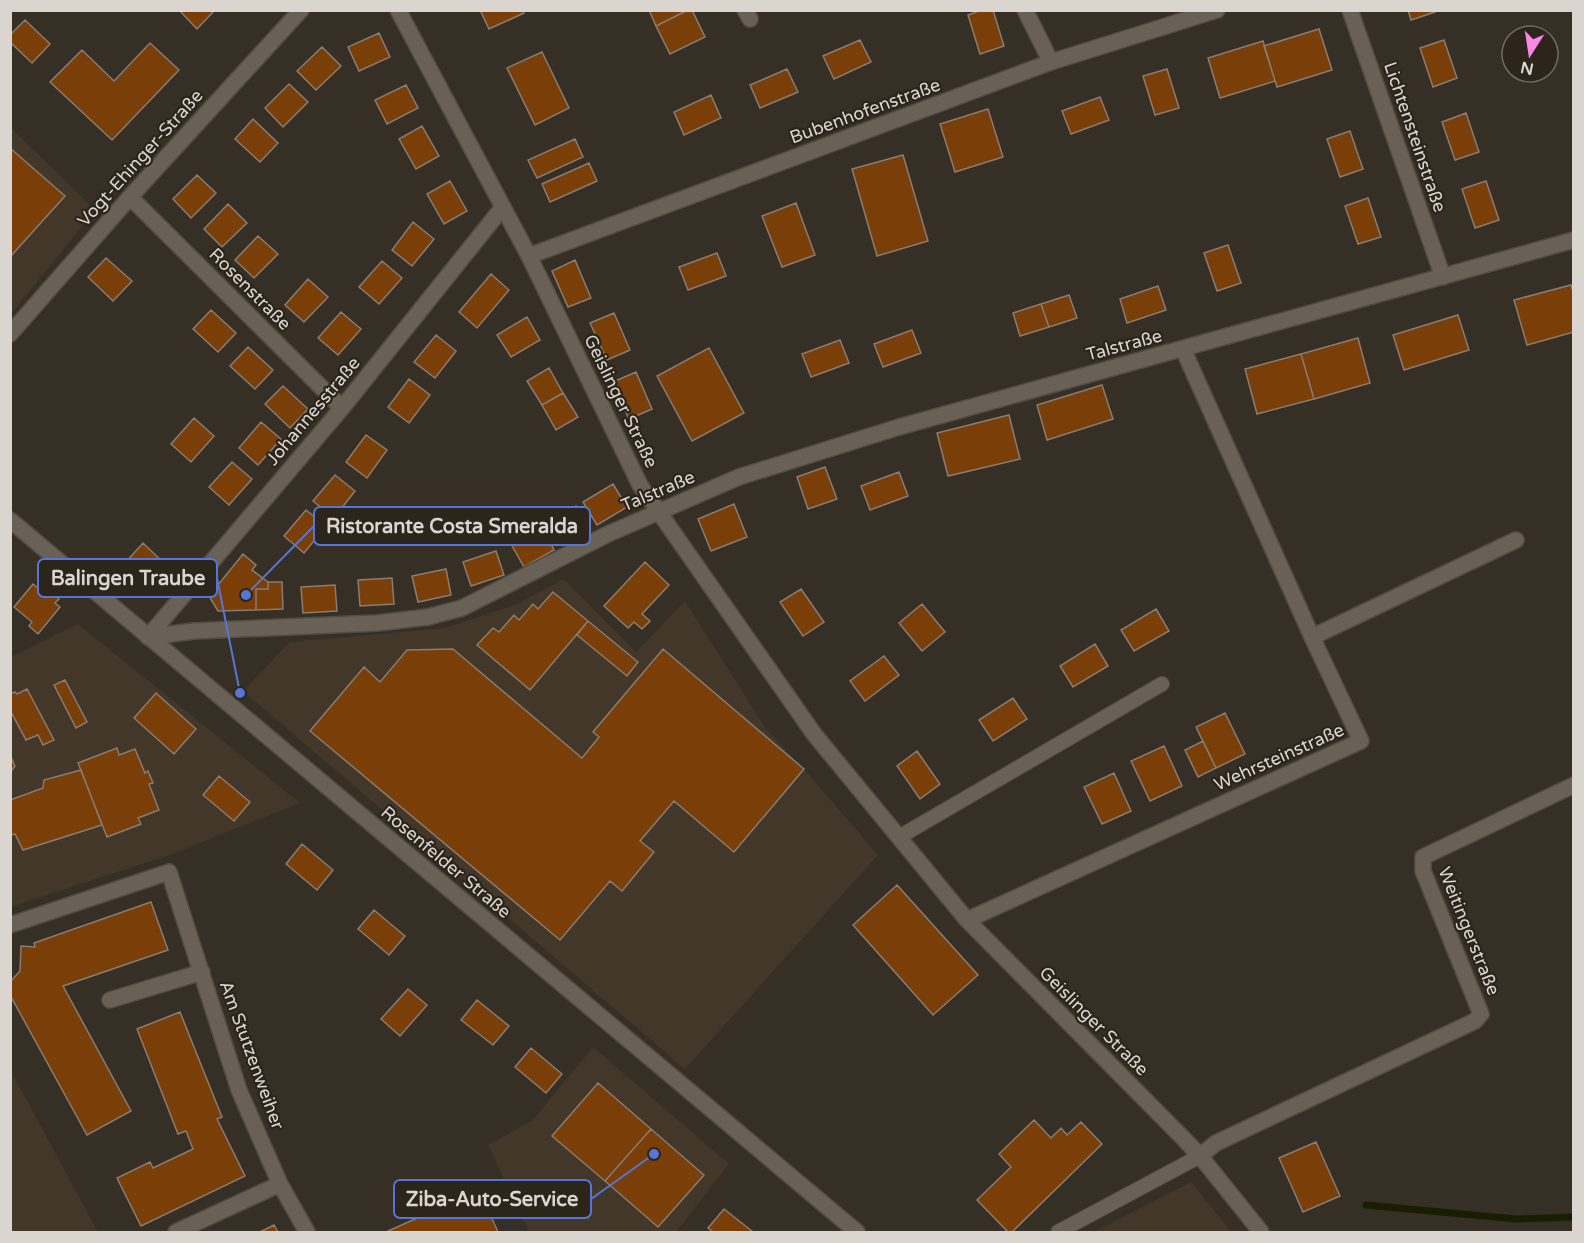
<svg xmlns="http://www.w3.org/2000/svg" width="1584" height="1243" font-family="'Varela Round',sans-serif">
<rect width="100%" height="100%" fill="#362f25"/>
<path fill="#423728" d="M11 128 95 210 11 314Z
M564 579 636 652 685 601 766 729 804 769 878 855 685 1069 243 691 290 642 445 628 515 605Z
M78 624 300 803 175 853 11 907V657Z
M593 1047 729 1164 676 1232H529L488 1145 532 1121Z
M11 1071 98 1232H11Z
M1191 1182 1231 1232H1094Z"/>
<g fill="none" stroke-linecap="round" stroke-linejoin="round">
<path stroke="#1a1e00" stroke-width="7" d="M1366 1205 1516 1219 1574 1217"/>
</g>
<path fill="#7a3f09" stroke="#887c73" stroke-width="1.5" d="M179 10H215L197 29Z
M480 10H523L524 13 489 29Z
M649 10H688L656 26Z
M688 10H692L705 37 670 54 656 26Z
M982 10H993L1004 46 980 54 968 15Z
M1408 10H1434L1435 12 1411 20Z
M25 20 50 44 32 63 10 42V35Z
M1319 29 1332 70 1277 87 1264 46Z
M379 33 390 57 359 71 348 47Z
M860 40 871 62 834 79 823 56Z
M1444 40 1457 78 1433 87 1420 48Z
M1263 41 1275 81 1220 98 1208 58Z
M150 43 179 70 112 140 50 82 82 50 114 81Z
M322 47 341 66 316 90 297 71Z
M542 52 569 108 535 125 507 68Z
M787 69 798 92 760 108 750 85Z
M1167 69 1179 108 1155 115 1143 76Z
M289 84 308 102 283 127 265 108Z
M406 85 418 108 387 124 375 100Z
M711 95 721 118 684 135 674 112Z
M1100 97 1109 120 1071 134 1062 111Z
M988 109 1003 157 955 172 940 124Z
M1466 113 1479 152 1455 160 1442 122Z
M253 119 278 143 260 162 235 139Z
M422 126 439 156 416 169 399 139Z
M1350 131 1363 169 1340 177 1327 139Z
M575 139 583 157 537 178 528 160Z
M10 148 65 196 10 257Z
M903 155 928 241 877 256 852 169Z
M589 163 597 181 550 202 542 184Z
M197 175 216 193 191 218 173 199Z
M450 181 467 211 444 224 427 194Z
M1486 181 1499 220 1475 228 1462 189Z
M1368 198 1381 237 1358 244 1345 206Z
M796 203 815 255 782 267 762 216Z
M228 204 247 223 222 247 204 229Z
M413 222 434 239 412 266 392 250Z
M258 236 278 254 254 278 235 260Z
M1228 245 1241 283 1217 291 1204 253Z
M717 253 726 276 688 290 679 267Z
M106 258 132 281 113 301 88 277Z
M575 260 591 298 568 307 552 271Z
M382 261 402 278 379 304 359 287Z
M491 274 509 290 477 328 459 312Z
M308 279 328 297 304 322 285 305Z
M1571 285 1574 295V332L1527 345 1514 300Z
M1158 286 1166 310 1127 323 1120 299Z
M1069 295 1077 318 1049 327 1041 304Z
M1041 304 1049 327 1020 336 1013 313Z
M211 310 236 333 218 352 193 329Z
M341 312 361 329 338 355 318 338Z
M614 313 630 350 607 360 590 323Z
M1458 315 1469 350 1404 370 1393 335Z
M527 317 540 340 511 357 497 335Z
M912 330 921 353 883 367 874 344Z
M436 335 456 351 435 378 414 362Z
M1358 338 1370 383 1314 399 1301 354Z
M840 340 849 363 811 377 802 354Z
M248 347 273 370 255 389 230 366Z
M709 348 744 413 692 441 657 376Z
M1301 354 1314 399 1257 414 1245 369Z
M549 368 563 393 542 405 527 381Z
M636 372 652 409 629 419 613 382Z
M409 379 430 395 409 423 388 407Z
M1102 385 1113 419 1047 440 1037 405Z
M283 386 308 409 290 428 265 404Z
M563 393 578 417 556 430 542 405Z
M1009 415 1020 459 948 476 937 433Z
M194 418 214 436 191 462 171 444Z
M261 422 281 439 258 465 239 448Z
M366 435 387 450 367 478 346 462Z
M232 462 252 479 229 505 209 487Z
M825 467 837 499 808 509 797 477Z
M899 472 908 496 870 510 861 486Z
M335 475 355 491 334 518 313 501Z
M613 484 627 507 597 525 583 502Z
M734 504 747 537 711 551 698 519Z
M576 506 589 528 559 545 546 522Z
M306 510 326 526 304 553 284 536Z
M542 527 554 550 524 567 511 544Z
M143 543 168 567 150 586 125 563Z
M496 551 504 575 471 586 463 562Z
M243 554 256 565 252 570 268 582V589H256V610L218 611 209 596Z
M645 562 669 585 642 614 650 621 642 629 634 622 628 628 604 606Z
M446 569 451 595 418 602 412 576Z
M392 578 394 604 360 606 358 580Z
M268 582H282L283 609 256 610V589H268Z
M33 584 47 596 50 592 59 599 55 603 60 607 38 634 29 626 32 622 14 607Z
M335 585 337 611 303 613 301 587Z
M801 589 824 622 803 636 780 602Z
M553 592 588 621 530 690 477 645 493 628 499 632 514 615 519 620 533 604 538 609Z
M922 604 945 632 922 651 899 623Z
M1156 609 1169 631 1134 651 1121 630Z
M588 621 638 662 627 676 577 635Z
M1095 644 1108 666 1073 687 1060 666Z
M453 649 582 758 599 737 593 732 663 649 804 769 734 852 674 801 640 841 654 852 622 891 610 881 560 940 310 731 364 667 380 682 407 650Z
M884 656 899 675 865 701 850 681Z
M65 680 87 722 76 728 54 685Z
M27 689 54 740 43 745 38 735 26 740 10 710V694L15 692 17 694Z
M156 693 196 729 174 754 134 718Z
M1013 698 1027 719 993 741 979 720Z
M1225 713 1245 754 1216 768 1196 727Z
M1203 741 1216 768 1198 777 1185 750Z
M1164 746 1182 786 1150 801 1131 761Z
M117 748 119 755 135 749 145 773 148 771 153 783 149 784 159 810 138 818 141 824 107 837 78 763Z
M917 751 940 784 920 799 897 766Z
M10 755 15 766 10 773Z
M81 770 102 825 23 850 15 834 10 835V800L43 788 44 780Z
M1114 773 1131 811 1102 824 1084 787Z
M219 776 250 802 234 821 203 795Z
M302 844 333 870 317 890 286 864Z
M897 885 978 975 933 1015 853 925Z
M151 902 168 950 63 986 131 1111 87 1135 10 995V982L20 971 21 946 35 947 34 943Z
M374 910 405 936 389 955 358 929Z
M408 989 427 1005 400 1036 381 1019Z
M477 1000 509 1026 493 1045 461 1020Z
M180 1012 222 1117 217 1119 245 1176 141 1226 117 1178 150 1162 153 1168 193 1149 186 1131 178 1134 137 1029Z
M531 1048 562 1074 546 1093 515 1067Z
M598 1083 651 1129 605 1181 552 1136Z
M1034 1120 1051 1138 1061 1128 1067 1135 1081 1122 1102 1144 1012 1232H1008L977 1200 1011 1167 999 1154Z
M651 1129 704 1175 658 1227 605 1181Z
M1316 1142 1340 1196 1303 1212 1279 1158Z
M473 1193 484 1217 490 1214 498 1232H386Z
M724 1209 753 1232H713L708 1228Z
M274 1225 278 1232H260Z"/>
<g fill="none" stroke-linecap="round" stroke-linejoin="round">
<defs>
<path id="lane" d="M899 837 1162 684
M1058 1232 1200 1156"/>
<path id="street" d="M398 10 529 256 640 485 814 734 967 920 1184 1139 1200 1156 1261 1232
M745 10 750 19
M1025 10 1051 62
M1350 10 1443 277
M130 197 342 408
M529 256 1051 62 1217 10
M10 334 130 197 301 10
M1183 349 1312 637
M10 520 857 1232
M148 637 194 631 377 623 428 617 462 608 608 534 739 477 899 427 1574 240
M148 637 342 408 503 207
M967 920 1361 741 1312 637 1516 540
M10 925 169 872 239 1090 280 1184 307 1232
M110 1000 202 972
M1200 1156 1216 1143 1475 1021 1481 1014 1423 871V857L1574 785
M176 1232 280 1184"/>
</defs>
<use href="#lane" stroke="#524c44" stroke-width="16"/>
<use href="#street" stroke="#524c44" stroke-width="18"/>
<use href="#lane" stroke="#696156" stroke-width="14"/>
<use href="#street" stroke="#696156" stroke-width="15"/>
</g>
<g text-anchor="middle" stroke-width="4.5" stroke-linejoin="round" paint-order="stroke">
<g font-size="18" fill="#dad5cf" stroke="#2c251b">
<text transform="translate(865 111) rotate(-20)" y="6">Bubenhofenstraße</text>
<text transform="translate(1415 137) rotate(71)" y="6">Lichtensteinstraße</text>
<text transform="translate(140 158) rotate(-48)" y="6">Vogt-Ehinger-Straße</text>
<text transform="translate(250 289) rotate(45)" y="6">Rosenstraße</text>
<text transform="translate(1124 345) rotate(-15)" y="6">Talstraße</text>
<text transform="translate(621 401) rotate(64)" y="6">Geislinger Straße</text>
<text transform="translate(313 411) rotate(-50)" y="6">Johannesstraße</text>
<text transform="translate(658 491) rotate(-23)" y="6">Talstraße</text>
<text transform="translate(1279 757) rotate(-24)" y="6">Wehrsteinstraße</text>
<text transform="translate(446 862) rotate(40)" y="6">Rosenfelder Straße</text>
<text transform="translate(1469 931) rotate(68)" y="6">Weitingerstraße</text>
<text transform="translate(1094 1021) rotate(45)" y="6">Geislinger Straße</text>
<text transform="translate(252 1055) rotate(70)" y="6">Am Stutzenweiher</text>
</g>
</g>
<path fill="none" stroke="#5676d5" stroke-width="2" d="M246 595L314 526M240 693L217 578M654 1154L591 1199"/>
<g fill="#5676d5" stroke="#2c251b" stroke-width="2">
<circle cx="246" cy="595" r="6"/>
<circle cx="240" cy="693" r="6"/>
<circle cx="654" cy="1154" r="6"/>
</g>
<g fill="#2c251b" stroke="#5676d5" stroke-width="2">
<rect x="314" y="507" width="276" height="38" rx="6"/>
<rect x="38" y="559" width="179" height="38" rx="6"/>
<rect x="394" y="1180" width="197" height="38" rx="6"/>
</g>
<g font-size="20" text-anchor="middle" font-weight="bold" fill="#dad5cf">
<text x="452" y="533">Ristorante Costa Smeralda</text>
<text x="128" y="585">Balingen Traube</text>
<text x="492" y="1206">Ziba-Auto-Service</text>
</g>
<rect width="1584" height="1243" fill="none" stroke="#dad5cf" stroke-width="24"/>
<g transform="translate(1530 54) rotate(192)"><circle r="28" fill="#2c251b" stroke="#726b63" stroke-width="1.5"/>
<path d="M0-4.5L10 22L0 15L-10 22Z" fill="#fb87e5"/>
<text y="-9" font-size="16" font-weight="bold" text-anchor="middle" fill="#dad5cf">N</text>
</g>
</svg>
